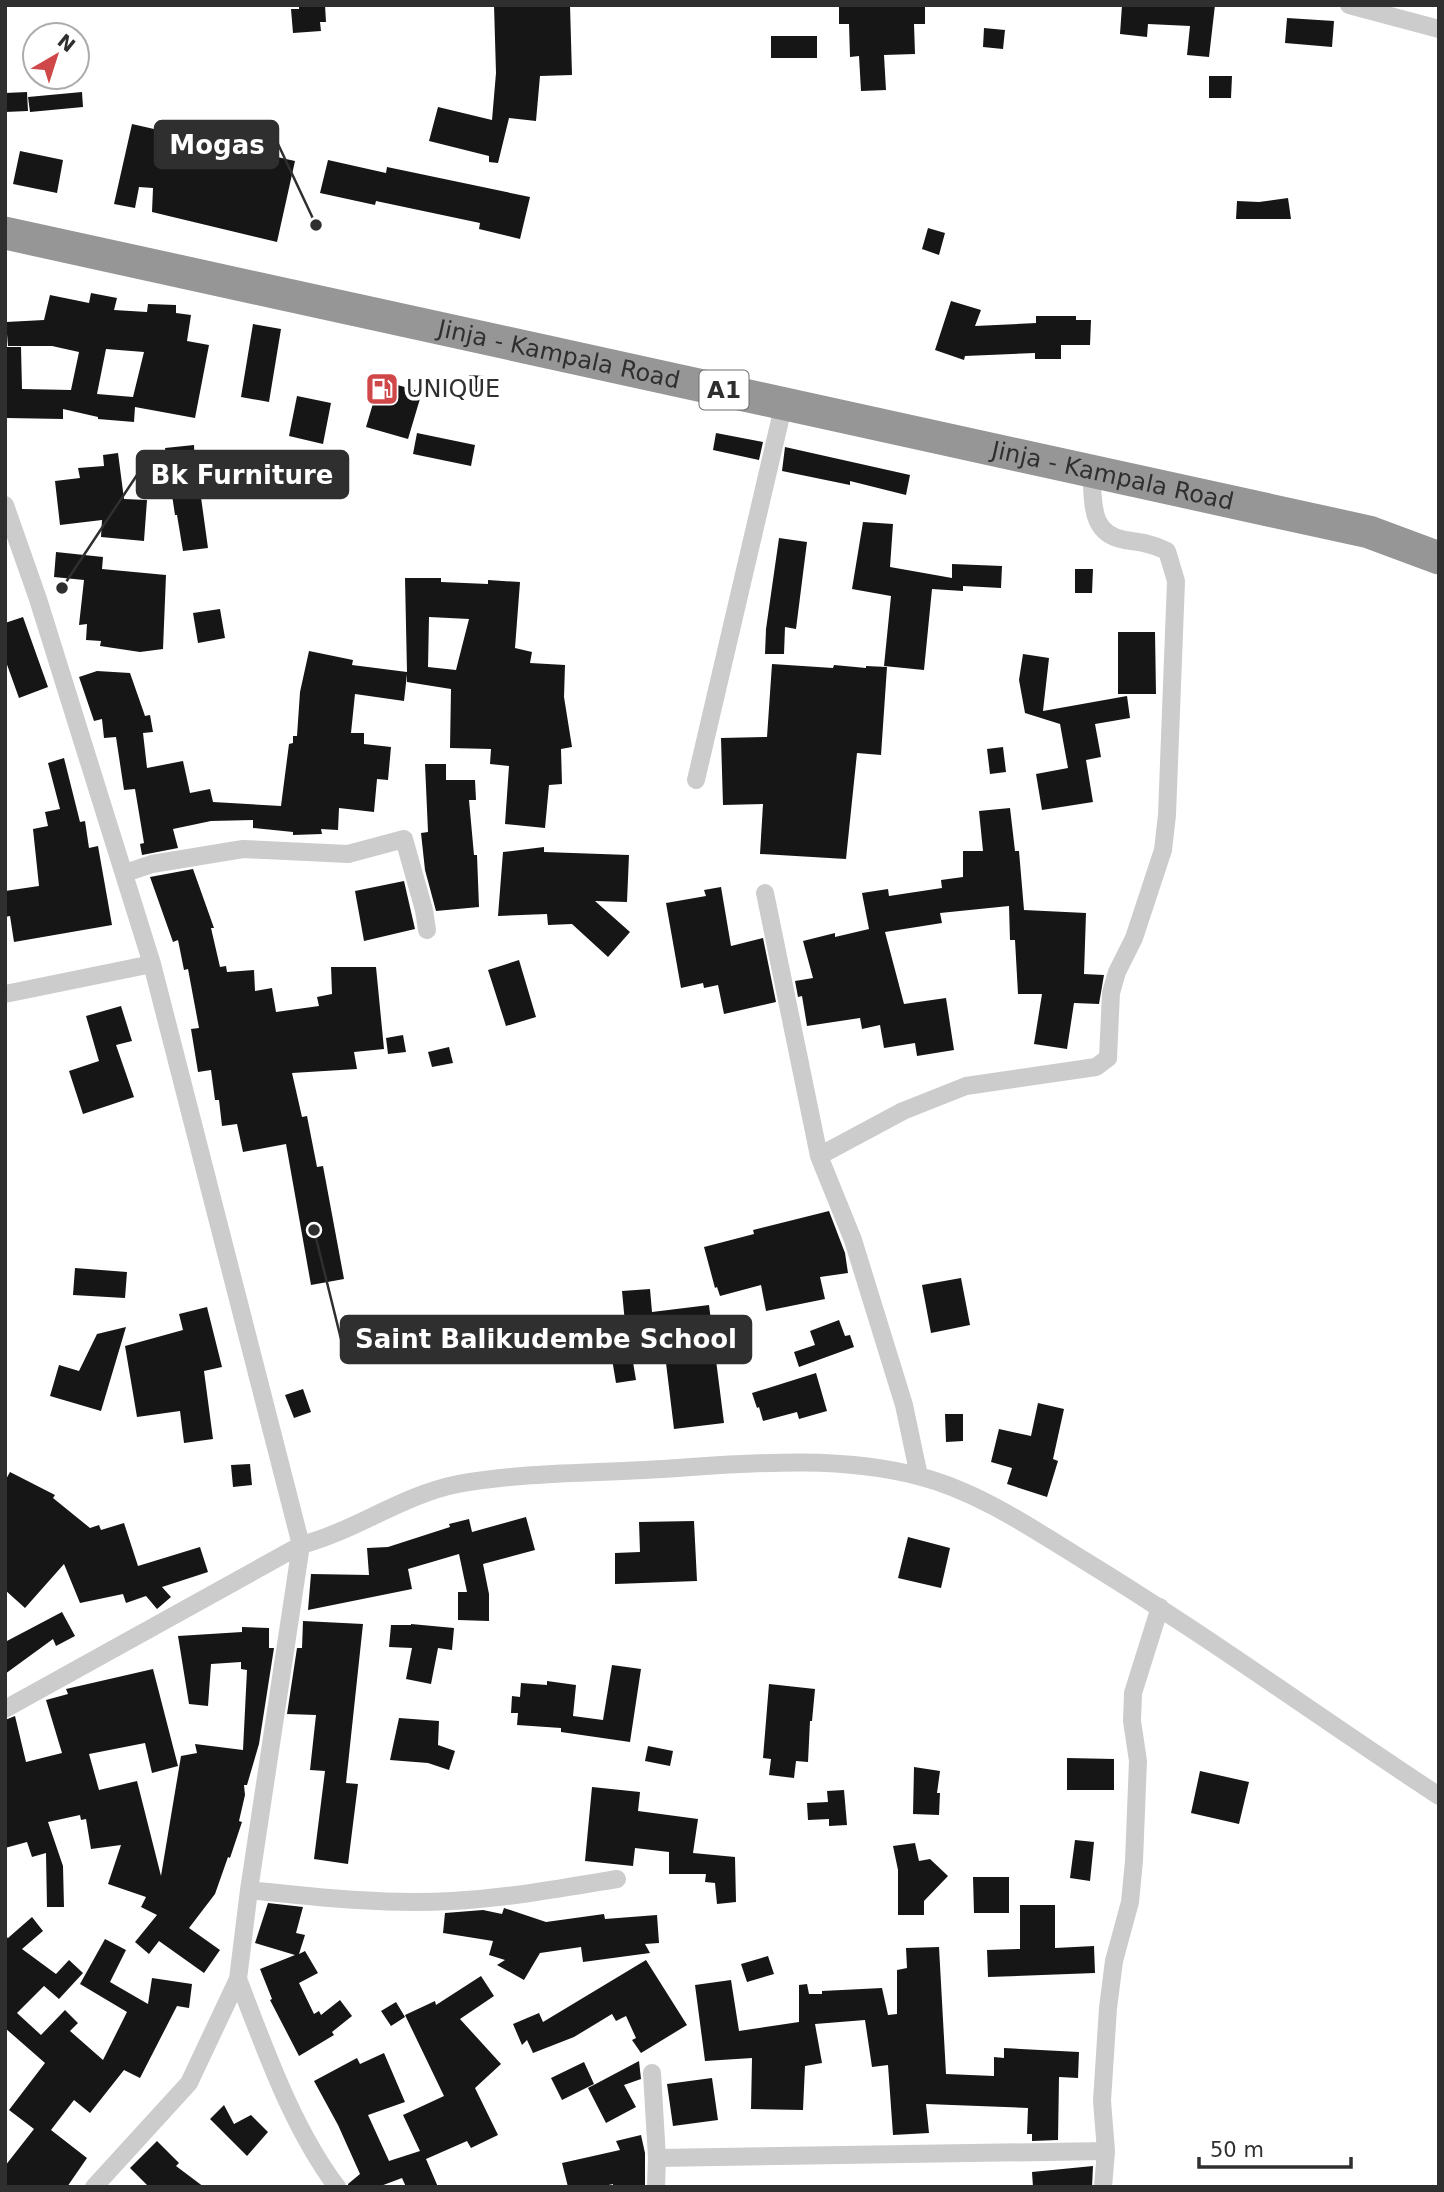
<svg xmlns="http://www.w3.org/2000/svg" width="1444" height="2192" font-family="'DejaVu Sans',sans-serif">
<rect width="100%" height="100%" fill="#fff"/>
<path fill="#161616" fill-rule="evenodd" d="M299 5H325L326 22H320L321 31 293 33 291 9H299Z
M494 5H570L572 75 540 76 536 121 509 118 498 163 489 162V156L429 141 438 107 492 120 496 73Z
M839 5H925V24H914L915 54 884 55 886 90 861 91 859 56 850 57 849 24H839Z
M1122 5H1215L1209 57 1187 55 1190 26 1148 24 1147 37 1120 34Z
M1287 18 1334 21 1332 47 1285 43Z
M984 28 1005 30 1003 49 983 47Z
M771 36H817V58H771Z
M1209 76H1232L1231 98H1209Z
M27 92 28 111 5 112V93Z
M82 92 83 107 30 112 28 97Z
M132 124 295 161 277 242 152 212 153 188 139 187 135 208 114 204Z
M20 151 63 160 57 193 13 184Z
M328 160 386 173 387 167 530 197 520 239 479 229 480 223 376 201 375 205 320 193Z
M1288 198 1291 219H1236L1237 201 1259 202Z
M928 228 945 233 939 255 922 249Z
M91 293 117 298 114 310 147 312 148 304 176 305V313L191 315 187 341 209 345 195 418 135 407 134 422 98 419V417L63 409V419L7 418 6 347H21L22 389 71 390 79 352 52 346H8L6 322 44 320 50 295 89 303ZM106 349 144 352 133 397 97 394Z
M951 301 981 310 975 326 1036 323V316H1076V320H1091L1090 345H1061V359H1035V353L965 356 964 360 935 350Z
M253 324 281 329 269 402 241 397Z
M469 375 485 376 484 394 468 393Z
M380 380 422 392 408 439 366 427Z
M297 396 331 403 323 444 289 436Z
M417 433 475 445 471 466 413 454Z
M716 433 763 442 759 460 713 450Z
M194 445 196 490H200L208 548 183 551 177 515H175L165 448Z
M785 447 910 475 906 495 850 481V485L782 471Z
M118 453 124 499 147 500 144 541 101 537 102 520 60 525 55 481 80 478 78 468 104 466 103 455Z
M863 522 893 524 890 567 952 578V564L1002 566 1001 588 963 586V591L932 589 924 670 884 666 891 596 852 589Z
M779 538 807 542 796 629 785 627 784 654H765L766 629Z
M56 552 103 557 102 569 166 575 163 649 140 652 100 646 101 641 86 640 87 624 79 625 84 580 54 577Z
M1075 569H1093L1092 593H1075Z
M405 578H441V582L488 584V580L520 582 515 648 532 652 530 663 565 665 564 697 572 747 561 749 562 784 549 785 545 828 505 824 509 766 490 764 491 749 450 748 451 689 407 682V674L404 701 355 694 351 733H364V744L391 747 388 780 377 779 374 812 339 808 338 830 321 829 322 834 293 835V832L253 828V820L211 821 173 829 178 848 142 855 140 844 144 843 135 789 124 790 116 737 104 738 102 719 94 721 79 677 97 671 130 673 145 716 150 715 153 732 143 733 147 768 183 761 190 793 210 789 213 802 281 806 289 744 293 743V736H297L300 692 309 651 353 660 352 665 407 672ZM429 617 469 619 456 670 428 667Z
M220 609 225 638 198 643 193 613Z
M23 617 48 687 19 698 5 659V623Z
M1118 632H1155L1156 694H1118Z
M1023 654 1049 658 1043 711 1127 696 1130 718 1095 724 1101 757 1086 760 1093 802 1042 810 1036 774 1068 768 1060 724 1025 713 1019 680Z
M772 664 833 668 834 665 866 668V666L887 667 881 755 857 753 846 859 760 854 763 804 723 805 721 738 767 737Z
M1003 747 1006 772 990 774 987 749Z
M64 758 80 822 85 821 89 848 98 846 112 925 14 942 10 916 5 917V891L39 886 33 829 48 826 45 812 60 809 48 763Z
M425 764H446V780H475L476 800H469L474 855H477L479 907 436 911 425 870 421 833 428 832Z
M1010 808 1015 851H1019L1024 910 1086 913 1084 974 1104 975 1099 1004 1074 1003 1067 1049 1034 1044 1042 994H1018L1015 940H1010L1009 906 940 913 942 923 885 932 904 1004 946 998 954 1050 917 1056 915 1043 884 1048 880 1025 862 1029 860 1018 807 1026 802 996 798 997 795 981 813 978 803 941 835 933V937L869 929 862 893 888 889 889 896 942 888 941 880 963 877V851H983L979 811Z
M544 847V852L629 855 627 902 595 901 630 932 608 957 572 924 548 925 547 914 498 916 503 852Z
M193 869 214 928H211L220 967 226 966 227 972 254 970 255 991 272 988 276 1012 319 1006 317 997 332 994 331 967H376L384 1049 354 1052 357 1069 292 1073 302 1117 307 1116 317 1167 323 1166 344 1279 311 1285 286 1144 243 1152 237 1124 222 1126 219 1100H215L211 1070 198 1072 191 1029 199 1028 188 969 184 970 178 940 173 942 150 877Z
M404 881 415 929 364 941 355 891Z
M721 887 731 946 763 938 776 1002 724 1014 718 985 704 988 703 983 681 988 666 903 706 896 704 890Z
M519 960 536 1017 506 1026 488 970Z
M121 1006 132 1041 116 1045 134 1097 83 1114 69 1071 99 1061 86 1016Z
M403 1035 406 1052 388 1054 386 1038Z
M449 1047 453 1063 432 1067 428 1052Z
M829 1211 845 1253 848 1273 820 1277 825 1299 766 1311 761 1285 720 1296 717 1287 715 1288 704 1247 754 1234 753 1230Z
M75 1268 127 1272 125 1298 73 1295Z
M961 1278 970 1325 931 1333 922 1285Z
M650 1289 652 1312 709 1305 724 1423 674 1429 666 1363 673 1362 669 1331 626 1334 622 1291Z
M207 1307 222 1367 204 1371 213 1439 184 1443 180 1411 137 1417 125 1346 183 1330 179 1314Z
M839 1320 845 1336 850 1335 854 1347 799 1367 794 1352 815 1345 810 1331Z
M126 1327 101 1411 50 1396 59 1365 79 1371 97 1334Z
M632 1356 636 1380 616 1383 612 1359Z
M816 1373 827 1411 799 1419 797 1412 763 1421 759 1407 757 1408 752 1393Z
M303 1389 311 1412 294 1418 285 1395Z
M1038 1403 1064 1409 1053 1459 1058 1461 1047 1497 1007 1484 1012 1468 991 1462 999 1429 1031 1436Z
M945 1414H963V1441L946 1442Z
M250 1464 252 1485 233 1487 231 1465Z
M10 1472 55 1495 53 1498 90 1528 99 1525 101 1530 124 1523 138 1566 200 1547 208 1572 162 1587 171 1597 157 1609 146 1596 126 1603 123 1594 80 1603 64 1564 25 1608 5 1590V1481Z
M526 1517 535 1550 483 1564 489 1594V1621L458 1620V1592H467L459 1554 408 1569 412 1589 308 1610 311 1574 369 1575 367 1548 388 1547 450 1527 449 1524 469 1519 472 1532Z
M694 1521 697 1581 615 1584V1553L640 1552 639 1522Z
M908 1537 950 1548 941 1588 898 1578Z
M62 1612 75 1636 56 1646 53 1639 5 1674V1642Z
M303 1621 363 1624 346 1783 358 1784 348 1864 314 1859 325 1771 310 1770 316 1715 287 1714 297 1648H302Z
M411 1624 454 1628 452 1650 438 1648 431 1684 406 1679 412 1648 389 1647 391 1625H411Z
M242 1627 269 1628V1648H274L259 1744 247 1785H244L245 1795 239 1821 242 1822 230 1858 228 1857 215 1894 189 1928 220 1950 204 1973 159 1941 149 1954 135 1942 157 1915 141 1907 146 1897 108 1884 121 1845 91 1849 86 1819 81 1820 80 1815 48 1822 63 1866 64 1907H47L46 1853 32 1857 27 1842 5 1848V1720L15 1716 26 1762 62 1753 46 1700 68 1694 66 1689 153 1669 178 1766 152 1773 145 1743 89 1754 99 1790 137 1781 161 1876 181 1756 197 1753 195 1744 243 1750 247 1670 241 1669V1662L211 1664 208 1706 189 1704 178 1636 242 1632Z
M612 1665 641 1669 630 1742 561 1732V1728L517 1725 518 1713H511L512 1696 520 1697 521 1683 547 1685V1681L576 1685 573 1716 603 1720Z
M769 1684 815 1689 812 1721H810L808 1762 796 1761 794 1778 769 1775 771 1759 763 1758Z
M399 1718 439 1721 438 1745 455 1751 449 1770 428 1763 390 1760Z
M648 1746 673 1751 670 1766 645 1761Z
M1067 1758 1114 1759V1790H1067Z
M914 1767 940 1771 937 1793H940L939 1815 913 1814Z
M1200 1771 1249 1782 1239 1824 1191 1813Z
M592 1787 640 1792 638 1811 698 1819 693 1853 735 1857 736 1902 717 1904 715 1883 705 1882 706 1874H669V1852L635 1848 633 1866 585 1861Z
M844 1790 847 1825 829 1826V1819L808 1820 807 1803 828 1802 827 1791Z
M1075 1840 1094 1842 1090 1881 1070 1878Z
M915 1843 919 1861 930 1859 948 1876 924 1901V1915H898V1870L893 1846Z
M973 1877H1009V1913H974Z
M268 1903 303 1907 296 1933 305 1935 299 1954 305 1951 318 1973 299 1983 314 2014 319 2011 321 2015 340 2000 352 2016 332 2032 334 2035 299 2056 270 2000 272 1999 260 1969 295 1955 255 1943Z
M1020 1905H1055V1948L1094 1946 1095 1973 988 1977 987 1950 1020 1949Z
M504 1908 546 1922 604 1914 605 1919 657 1915 659 1943 645 1944 650 1953 583 1962 581 1947 540 1953 524 1980 497 1965 505 1960 489 1955 493 1941 443 1933 445 1913 483 1910 502 1914Z
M32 1917 43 1931 22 1949 56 1974 69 1960 83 1973 59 1999 44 1986 17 2013 41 2035 65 2010 78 2023 70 2031 103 2060 127 2012 80 1984 105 1939 126 1950 110 1982 148 2004 152 1978 192 1984 189 2008 177 2006 140 2078 124 2070 90 2113 74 2100 51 2130 87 2158 67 2187H5V2166L34 2129 9 2110 45 2063 5 2028V1936L8 1938Z
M939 1947 946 2074 994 2076V2057L1004 2058V2048L1079 2052 1078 2078 1059 2077 1058 2140 1032 2141V2134H1027L1028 2108 926 2104 929 2133 893 2135 888 2065 872 2067 865 2020 815 2024 822 2063 805 2066 803 2110 751 2109 752 2058 705 2061 695 1985 731 1980 739 2031 799 2022V1985L807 1984 809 1994H822V1991L882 1988 888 2015 897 2014V1970L907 1968 906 1948Z
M768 1956 774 1974 747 1982 741 1964Z
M646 1960 687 2025 641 2053 632 2040 636 2038 626 2016 616 2021 612 2014 574 2037 533 2053 527 2040 522 2045 513 2024 539 2013 543 2022Z
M481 1976 494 1996 460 2019 501 2064 475 2088 498 2135 471 2148 467 2141 426 2159 438 2187H406L402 2178 378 2187H348V2184L360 2174 338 2125 314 2081 357 2058 360 2064 384 2053 405 2102 368 2115 389 2161 420 2151 403 2115 444 2096 405 2015 435 2001 436 2005Z
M396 2002 405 2017 391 2026 381 2011Z
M639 2061 641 2079 624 2085 636 2107 606 2123 588 2088Z
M584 2062 594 2084 562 2100 551 2078Z
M712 2078 718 2120 673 2126 667 2084Z
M224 2105 234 2124 251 2115 268 2132 247 2156 210 2119Z
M641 2135 645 2153V2187H613V2184L600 2187H568L562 2163 620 2150 616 2141Z
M157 2141 179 2163 176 2166 204 2187H149L130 2168Z
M1093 2166 1092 2187H1033L1032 2172Z"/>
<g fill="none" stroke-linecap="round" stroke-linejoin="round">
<path stroke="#ccc" stroke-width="18" d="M1349 5 1439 29
M5 505 38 599 152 964 301 1545 249 1890 238 1979 189 2083 94 2187
M696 780 784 403
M125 873 152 864 243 849 348 854 404 839 424 910 427 930
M765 893 819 1156 853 1240 904 1405 919 1476
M5 994 152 964
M819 1156 903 1111 966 1086 1096 1067 1108 1058 1111 993 1117 972 1134 938 1163 850 1167 815 1176 581 1167 551C1153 544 1140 542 1125 540 1088 534 1094 500 1091 470
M5 1709 301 1545C355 1531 402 1495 458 1484 519 1473 583 1473 645 1470 734 1465 831 1453 918 1476 978 1491 1033 1529 1085 1561 1206 1635 1320 1718 1439 1796
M249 1890C316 1897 384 1905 452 1901 507 1898 563 1888 617 1879
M238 1979C265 2049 292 2127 337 2187
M652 2073 657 2158 656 2187
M657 2158 1106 2151
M1103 2187 1106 2151 1102 2101 1108 2008 1114 1961 1130 1902 1134 1861 1138 1761 1132 1721 1133 1693 1160 1607"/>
<path stroke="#969696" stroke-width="33" id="s1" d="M5 233 1369 532 1439 558"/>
</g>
<defs>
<symbol id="fuel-square" viewBox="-11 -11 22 22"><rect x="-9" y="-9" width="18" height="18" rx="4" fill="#d04749" stroke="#fff"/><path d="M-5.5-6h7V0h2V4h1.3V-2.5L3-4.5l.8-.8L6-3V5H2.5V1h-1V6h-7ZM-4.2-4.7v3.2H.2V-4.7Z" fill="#fff"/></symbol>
</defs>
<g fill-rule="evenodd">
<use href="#fuel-square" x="363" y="370" width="38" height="38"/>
</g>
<g text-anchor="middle" stroke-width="7" stroke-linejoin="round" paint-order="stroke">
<rect fill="#fff" stroke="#6d6d6d" stroke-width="2" x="699.5" y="370.5" width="49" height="39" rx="5"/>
<g font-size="23" font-weight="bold" fill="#2f2f2f">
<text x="724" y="398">A1</text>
</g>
<g font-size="24" fill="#2f2f2f" stroke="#fff">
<text dy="8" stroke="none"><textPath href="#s1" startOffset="567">Jinja - Kampala Road</textPath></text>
<text dy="8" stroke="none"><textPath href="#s1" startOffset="1134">Jinja - Kampala Road</textPath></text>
</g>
<g font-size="24" fill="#2f2f2f" stroke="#fff" text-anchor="start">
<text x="406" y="397">UNIQUE</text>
</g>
</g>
<path fill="none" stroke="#2f2f2f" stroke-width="2.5" d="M316 225L278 144M62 588L137 475M314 1230L341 1339"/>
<g fill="#2f2f2f" stroke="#fff" stroke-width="2.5">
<circle cx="316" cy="225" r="7"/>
<circle cx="62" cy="588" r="7"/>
<circle cx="314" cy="1230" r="7"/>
</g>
<g fill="#2f2f2f" stroke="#2f2f2f" stroke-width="2.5">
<rect x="155" y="121" width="123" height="47" rx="7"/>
<rect x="137" y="451" width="211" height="47" rx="7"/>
<rect x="341" y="1316" width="410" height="47" rx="7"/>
</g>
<g font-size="26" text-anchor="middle" font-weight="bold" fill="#fff">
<text x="217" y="154">Mogas</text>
<text x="242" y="484">Bk Furniture</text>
<text x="546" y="1348">Saint Balikudembe School</text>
</g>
<rect width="1444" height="2192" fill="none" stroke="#2f2f2f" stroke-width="14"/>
<g transform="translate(56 56) rotate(39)"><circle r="33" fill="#ffffff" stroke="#acacac" stroke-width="2"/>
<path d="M0-5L12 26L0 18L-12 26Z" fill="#d04749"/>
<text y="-10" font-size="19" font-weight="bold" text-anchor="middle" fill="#2f2f2f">N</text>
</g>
<path d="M1199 2157v10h152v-10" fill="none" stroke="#2f2f2f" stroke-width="3.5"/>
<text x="1210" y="2157" font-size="21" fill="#2f2f2f" stroke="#ffffff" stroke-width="5" paint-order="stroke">50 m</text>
</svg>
